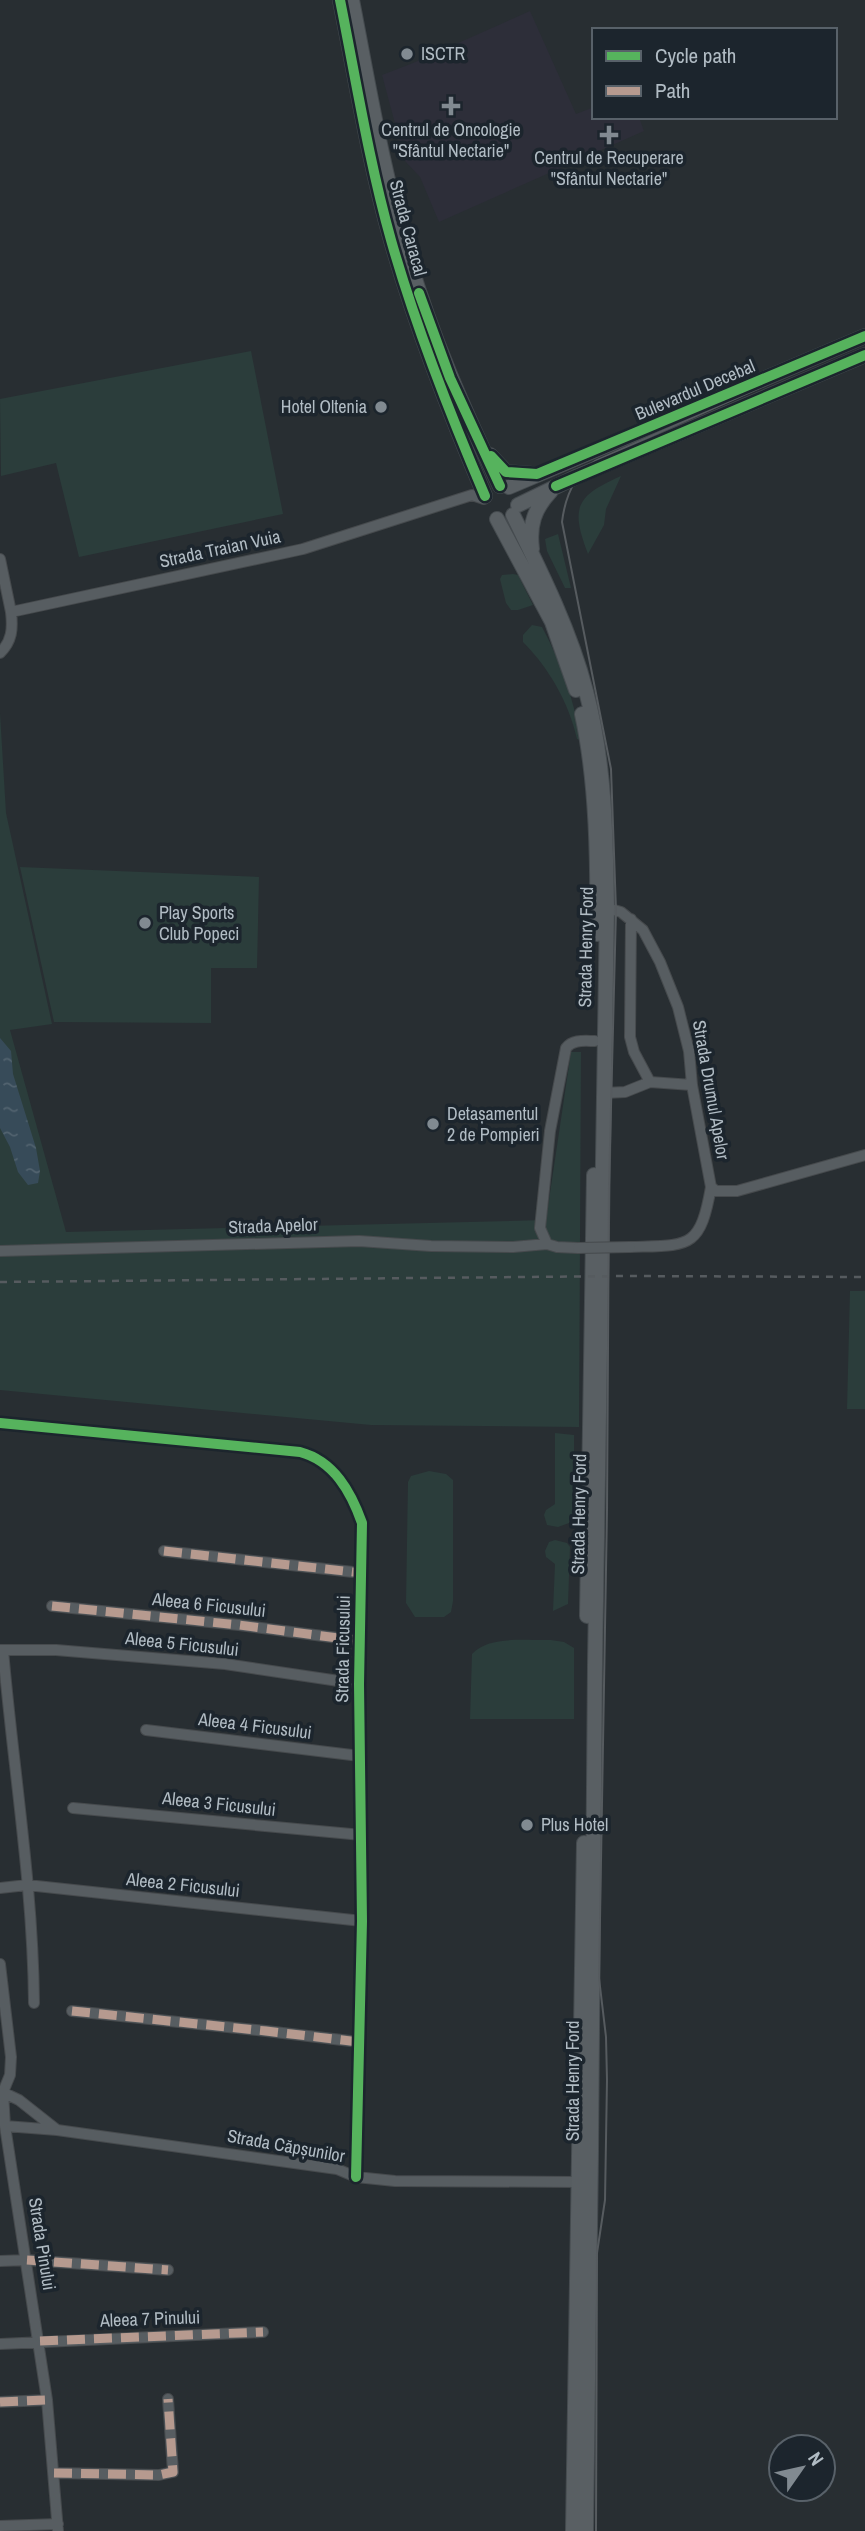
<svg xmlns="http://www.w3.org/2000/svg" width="865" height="2531" font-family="'Archivo Narrow',sans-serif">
<defs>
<pattern id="water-ripples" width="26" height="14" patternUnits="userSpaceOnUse" patternTransform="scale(1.75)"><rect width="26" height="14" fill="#374b59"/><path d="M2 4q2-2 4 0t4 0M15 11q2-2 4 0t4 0" fill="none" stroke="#52636f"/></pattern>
</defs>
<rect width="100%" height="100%" fill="#282e32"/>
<path fill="#2d2e39" d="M530 11 576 114 594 107V117H639L644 131 439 222 420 177 405 161 382 75 413 63Z"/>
<path fill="#2b3d3b" d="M251 351 283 514 79 557 56 463 1 476 0 399Z
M621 476 606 509 604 525 588 554C570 507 576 496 621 476Z
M558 534 571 588H565L547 551 545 539Z
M513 574 518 575 533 605 518 610H511L506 603 500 579 502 575Z
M532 625 542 627C561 662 574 701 581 740L577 739C569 703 549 668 523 642V635Z
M0 713 6 813 52 1024 10 1030 66 1232 546 1220 571 1052H581L579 1427 371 1425 0 1390Z
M20 867 259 877 257 968H211V1023L54 1022Z
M850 1291H865V1409H847Z
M555 1433 574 1435V1516H570L569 1523 558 1527 547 1525 544 1515 546 1510 555 1504Z
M429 1471 446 1474 453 1480V1601L451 1612 444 1617H415L406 1603 408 1482 411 1476Z
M555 1540 567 1543 570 1547 568 1604 553 1611 555 1564 546 1557 545 1551 549 1542Z
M551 1640 564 1642 574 1648V1719H470L472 1654C489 1635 526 1641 551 1640Z"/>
<path fill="url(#water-ripples)" d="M0 1038 11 1051 13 1074 36 1148 40 1171 38 1183 28 1185 18 1172 10 1147 0 1128Z"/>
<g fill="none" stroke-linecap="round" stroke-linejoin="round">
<defs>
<path id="minor" d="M0 559 11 612 303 549 472 495 484 499
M0 653C12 641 13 629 11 612
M607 908 621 912 643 930 660 962 678 1007 689 1051 692 1085 711 1187 716 1191H737L865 1155
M631 919 630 1037 634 1052 650 1082
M604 1093 625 1092 650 1082 692 1085
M547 1244 540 1228 550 1131 566 1048C573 1039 585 1041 595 1041
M630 1247C689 1245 700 1250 711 1187
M0 1251 359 1241 431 1246 513 1247 547 1244 557 1247 578 1248
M0 1423 300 1452C334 1461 351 1492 362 1523L359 1684 362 1921 356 2177
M164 1551 362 1573
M52 1606 239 1625 361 1641
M0 1650H56L225 1664 359 1684
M3 1650C13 1767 33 1885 34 2003
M146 1730 360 1756
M73 1808 362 1835
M0 1888 27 1885 362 1921
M0 1964 11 2057 10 2075 3 2092 5 2126 47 2400 58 2531
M72 2011 266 2031 359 2042
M0 2091 19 2100 57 2130
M5 2126 57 2130 337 2169 356 2177 395 2181 579 2182
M0 2261 27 2260 168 2270
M0 2344 263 2332
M0 2402 47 2400
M54 2473 159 2475 173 2472 168 2399
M0 2526 58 2524"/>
<path id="major" d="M340 0C356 80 369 162 391 240 416 328 449 412 485 496
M352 0C369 87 383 174 409 259 432 338 465 412 500 486
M490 455 506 472 532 474
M509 487 865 336
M518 505 578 476 865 355
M513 515C541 572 570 630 586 691 605 762 606 836 607 908L595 1665 591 2153 586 2531
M497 519 552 622 576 690
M532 549C529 525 534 509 551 491
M582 714C597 783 598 863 597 934
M587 1616 594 1175
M573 2531 584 1843"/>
</defs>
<use href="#minor" stroke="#464a4d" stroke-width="12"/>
<use href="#major" stroke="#454b4f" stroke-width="16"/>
<use href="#minor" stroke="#575d61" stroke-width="10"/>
<use href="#major" stroke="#595f63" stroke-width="14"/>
<path stroke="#565b5f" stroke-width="2" d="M596 2531 597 2253 605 2200 607 2080 606 2037 599 1978 607 1511 609 1186 616 910 611 769 562 522C565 497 574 475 595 461L865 341"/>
<path stroke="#565b5f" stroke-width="2.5" stroke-dasharray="7 7" stroke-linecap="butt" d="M0 1282 627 1276 865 1277"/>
<defs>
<path id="minor-bridge" d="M578 1248 630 1247"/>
</defs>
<use href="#minor-bridge" stroke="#464a4d" stroke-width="12" stroke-linecap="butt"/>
<use href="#minor-bridge" stroke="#575d61" stroke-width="10"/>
<path stroke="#b69a8f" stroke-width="9" stroke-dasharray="18 9" stroke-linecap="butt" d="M164 1551 362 1573
M52 1606 239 1625 361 1641
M72 2011 266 2031 359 2042
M27 2260 168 2270
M40 2341 263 2332
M0 2402 47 2400
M54 2473 159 2475 173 2472 168 2399"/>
<defs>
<path id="cycleway" d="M340 0C356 80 369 162 391 240 416 328 449 412 485 496
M419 293 450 378 500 486
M491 456 506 472 537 474 865 336
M556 486 865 355
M0 1423 300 1452C334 1461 351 1492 362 1523L359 1684 362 1921 356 2177"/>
</defs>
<use href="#cycleway" stroke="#1c252d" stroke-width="15"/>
<use href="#cycleway" stroke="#56b35d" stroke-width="10"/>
</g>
<g fill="#818a91" stroke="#1c252d" stroke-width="2.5">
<circle cx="407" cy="54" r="7"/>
<path d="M447.5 95.5h7v7h7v7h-7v7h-7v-7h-7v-7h7z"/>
<path d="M605.5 124.5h7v7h7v7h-7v7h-7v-7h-7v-7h7z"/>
<circle cx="381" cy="407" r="7"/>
<circle cx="145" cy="923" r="7"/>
<circle cx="433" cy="1124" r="7"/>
<circle cx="527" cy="1825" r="7"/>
</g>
<g text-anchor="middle" stroke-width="7" stroke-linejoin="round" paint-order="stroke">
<g font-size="18" fill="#b1bcc4" stroke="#1c252d" text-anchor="start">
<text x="421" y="60">ISCTR</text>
<text x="451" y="136" text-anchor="middle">Centrul de Oncologie<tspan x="451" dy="21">"Sfântul Nectarie"</tspan></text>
<text x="609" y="164" text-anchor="middle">Centrul de Recuperare<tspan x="609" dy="21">"Sfântul Nectarie"</tspan></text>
<text x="367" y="413" text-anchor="end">Hotel Oltenia</text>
<text x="159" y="919">Play Sports<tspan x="159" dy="21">Club Popeci</tspan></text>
<text x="447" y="1120">Detașamentul<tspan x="447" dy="21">2 de Pompieri</tspan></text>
<text x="541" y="1831">Plus Hotel</text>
</g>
<g font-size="18" fill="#b1bcc4" stroke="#1c252d">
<text transform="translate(408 228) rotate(75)" y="6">Strada Caracal</text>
<text transform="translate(695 390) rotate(-23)" y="6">Bulevardul Decebal</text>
<text transform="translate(220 549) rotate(-12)" y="6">Strada Traian Vuia</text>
<text transform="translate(586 947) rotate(-89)" y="6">Strada Henry Ford</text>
<text transform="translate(711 1090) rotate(80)" y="6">Strada Drumul Apelor</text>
<text transform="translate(273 1226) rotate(-2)" y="6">Strada Apelor</text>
<text transform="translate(579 1514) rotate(-89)" y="6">Strada Henry Ford</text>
<text transform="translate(209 1605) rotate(6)" y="6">Aleea 6 Ficusului</text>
<text transform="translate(182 1644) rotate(6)" y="6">Aleea 5 Ficusului</text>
<text transform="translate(343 1649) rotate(-89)" y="6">Strada Ficusului</text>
<text transform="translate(255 1726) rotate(7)" y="6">Aleea 4 Ficusului</text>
<text transform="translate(219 1804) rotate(6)" y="6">Aleea 3 Ficusului</text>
<text transform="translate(183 1885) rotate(6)" y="6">Aleea 2 Ficusului</text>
<text transform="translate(573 2081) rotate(-90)" y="6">Strada Henry Ford</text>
<text transform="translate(286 2146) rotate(10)" y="6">Strada Căpșunilor</text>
<text transform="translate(42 2244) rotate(81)" y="6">Strada Pinului</text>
<text transform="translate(150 2319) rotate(-2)" y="6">Aleea 7 Pinului</text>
</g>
</g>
<rect x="592" y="28" width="245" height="91" fill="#1c252d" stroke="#586169" stroke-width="2"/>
<rect x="606" y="51" width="35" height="10" fill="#56b35d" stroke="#586169" stroke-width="2"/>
<text x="655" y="63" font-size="21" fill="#b1bcc4">Cycle path</text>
<rect x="606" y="86" width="35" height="10" fill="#b69a8f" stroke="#586169" stroke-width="2"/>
<text x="655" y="98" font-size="21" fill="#b1bcc4">Path</text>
<g transform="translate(802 2468) rotate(56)"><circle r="33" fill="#1c252d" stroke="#586169" stroke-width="2"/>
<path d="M0-5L12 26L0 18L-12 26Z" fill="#818a91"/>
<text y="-10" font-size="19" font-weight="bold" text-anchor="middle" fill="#b1bcc4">N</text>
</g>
</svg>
